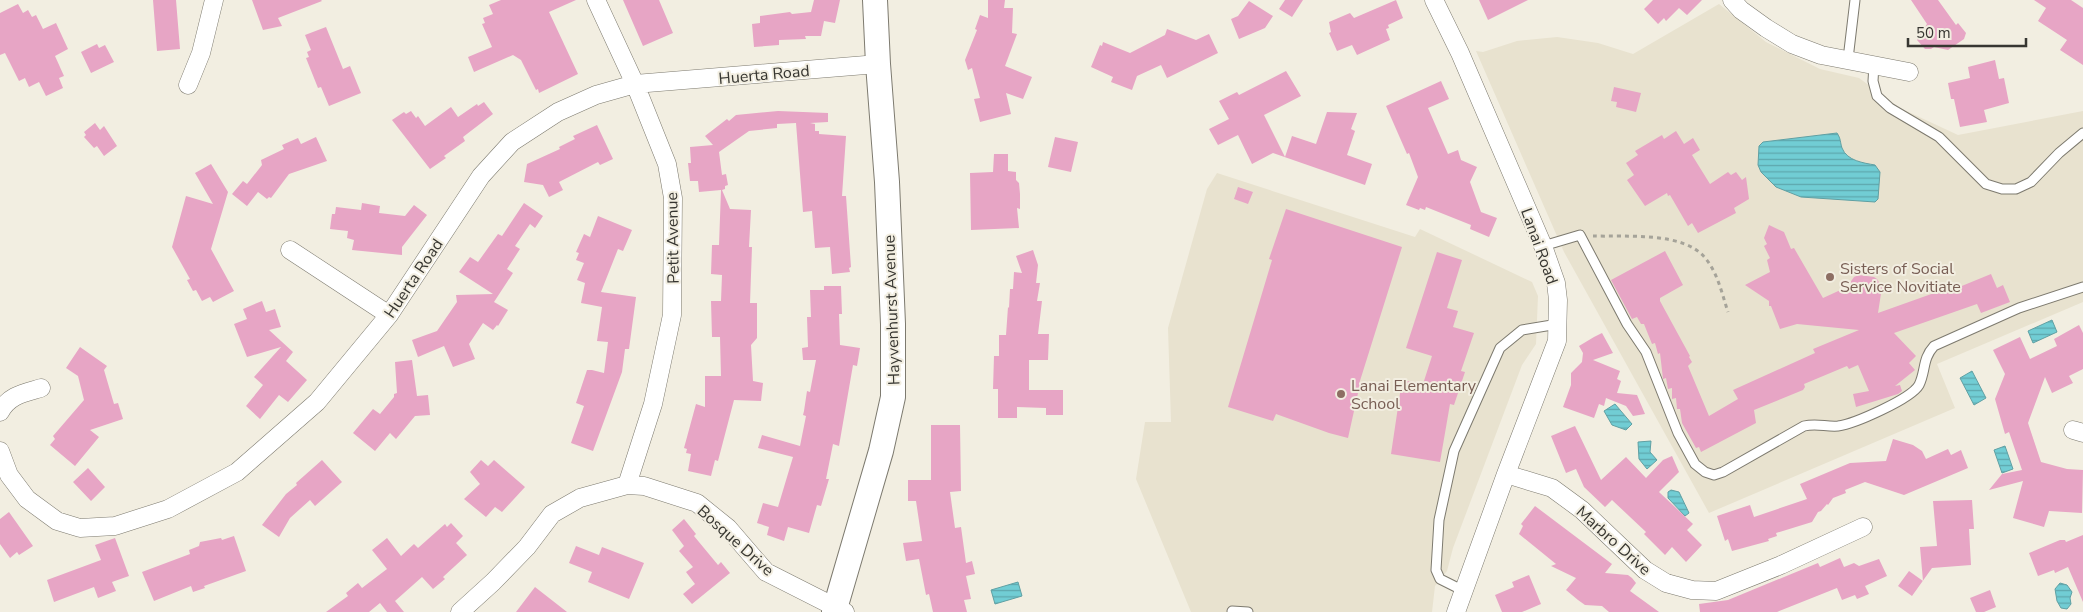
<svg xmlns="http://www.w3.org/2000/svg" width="2083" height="612" font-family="'Nunito Sans',sans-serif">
<defs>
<pattern id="water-rules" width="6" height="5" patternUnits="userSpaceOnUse" patternTransform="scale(1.25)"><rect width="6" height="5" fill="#71cdd4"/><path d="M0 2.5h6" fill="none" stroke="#5ea7ad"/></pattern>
</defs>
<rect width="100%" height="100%" fill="#f2eee1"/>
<path fill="#e8e2cf" d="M1719 4 1766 42 1820 69 1859 78 1900 108 1958 135 2083 111V302L1937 364 1955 408 1709 513 1564 252 1476 51 1483 52 1517 41 1557 37 1598 43 1633 54Z
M1217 173 1415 237 1420 229 1532 282 1538 296 1536 344 1522 365 1453 548 1447 571 1435 586 1432 612H1191L1136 479 1145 422H1171L1168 328 1207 189Z"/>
<path fill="url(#water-rules)" stroke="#60a0a3" d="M1837 133C1841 139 1840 142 1842 148 1847 161 1864 163 1875 165L1880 172 1878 199 1875 202 1801 197 1776 187 1761 172 1758 165 1759 146 1763 142Z
M2052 320 2057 332 2033 343 2028 331Z
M1972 371 1986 398 1974 405 1960 378Z
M1615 404 1632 424 1626 430 1612 425 1604 411Z
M1651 441 1650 452 1657 460 1647 469 1639 459 1638 442Z
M2005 446 2013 469 2002 473 1994 450Z
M1671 490 1679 492 1689 513 1685 516 1668 498V492Z
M1018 582 1022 596 995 604 991 590Z
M2060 583 2067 585 2072 592 2070 598 2071 604 2067 609 2061 608 2057 601 2055 589Z"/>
<path fill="#e7a5c5" d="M153 0H176L180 49 157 51Z
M252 0H321L322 1 278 18 282 26 263 30Z
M501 0H576L549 12 578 74 539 93 538 89 536 90 521 60 513 55 474 72 468 57 492 47 482 24 485 23 483 18 493 14 489 5Z
M623 0H659L673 33 643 46Z
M814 0H840L835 23 824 21 821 36H805L806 39 779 40V45L754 47 752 24 760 23V16L790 12 792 14 811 12Z
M988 0H1005L1004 8H1013L1012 33 1017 34 1005 66 1032 77 1023 99 1006 93 1011 114 980 122 974 99 980 98 972 68 968 70 965 60 977 30 975 29 980 15 988 18Z
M1285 0H1303L1292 17 1279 9Z
M1396 0 1403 18 1388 25 1389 28 1386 29 1390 40 1357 55 1352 45 1337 51 1329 33 1331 32 1329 22 1350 13 1354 18Z
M1479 0H1528L1488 20Z
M1653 0H1702L1687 15 1679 8 1666 21 1664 18 1658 24 1644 9Z
M1911 0H1938L1956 25 1958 23 1966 33 1964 39 1948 50 1934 47 1931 49H1925L1917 40 1920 33 1927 24Z
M2034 0H2071L2083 8V65L2060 50 2067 40 2038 21 2046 8Z
M1249 1 1273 16 1265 28 1239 39 1231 19 1238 16Z
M18 4 23 13 28 10 32 17 36 15 43 29 56 23 68 49 55 56 64 76 59 78 63 88 46 96 39 82 29 87 25 78 19 81 5 53 0 55V13Z
M326 27 343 69 350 66 361 93 329 106 321 87 318 88 306 58 309 57 307 52 311 50 305 35Z
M1167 29 1196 40 1209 34 1218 53 1167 78 1161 65 1137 76 1132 90 1111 82 1113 77 1091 67 1100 45 1102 46 1103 42 1130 53 1165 35Z
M97 44 99 48 105 45 114 62 91 73 81 52Z
M1995 60 1999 79 2004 78 2009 103 1984 110 1987 122 1960 127 1954 99H1951L1948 83 1970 78 1968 67Z
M1286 71 1301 96 1264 115 1285 157 1292 136 1316 144 1327 112 1357 113 1351 129 1355 131 1347 155 1372 164 1365 185 1273 153 1252 164 1238 135 1218 145 1209 129 1229 119 1219 101 1237 92 1239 95Z
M1441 81 1449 99 1428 108 1448 154 1458 150 1461 160 1477 167 1470 182 1481 212 1497 218 1489 237 1470 229 1471 225 1426 207 1425 210 1420 208 1419 210 1406 205 1418 177 1409 153 1407 154 1386 106Z
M1614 87 1641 93 1636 112 1616 107 1617 102 1611 101Z
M484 102 493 114 463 137 465 141 444 156 446 158 430 169 392 120 404 112 406 114 411 111 416 118 418 116 425 126 451 107 458 117 477 104 478 106Z
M778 111 828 113V122L810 123 815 124V131H819V134L846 136 842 196H846L851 267 849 268 850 272 832 274 830 247 815 248 812 211 803 212 796 123 777 124V128L749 131 719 152 722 175 726 174 728 185 725 186V189L722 190 730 209 751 210 749 247H752L750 303H757V338L751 345 753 381 763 383 761 401 734 400 718 461 715 460 711 476 688 471 691 454 686 453 687 449 684 448 696 404 705 407V376H721L720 337H712L711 301H721L722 275 711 274 712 245H719L721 190 699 192 698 181H690L688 163H691L690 147 713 145 705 136 727 119 729 121 736 115Z
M95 123 100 130 104 126 117 146 104 156 97 146 94 148 84 137 86 135 84 132Z
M597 125 613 159 600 165 598 162 559 182 563 190 549 197 543 185 524 182 527 164 560 149 559 147 575 139 573 136Z
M1676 131 1684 144 1693 138 1700 150 1692 155 1710 184 1728 172 1731 175 1736 172 1742 180 1746 177 1749 199 1734 208 1736 213 1698 233 1692 223 1688 226 1670 195 1668 196 1667 193 1645 206 1627 180 1634 175 1626 163 1638 155 1635 151 1662 135 1664 139Z
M316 137 327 161 289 174 271 198 269 197 267 199 258 192 247 206 232 194 243 181 247 184 262 165 261 160 284 149 282 145 298 138 301 144Z
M1055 137 1078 142 1071 172 1048 167Z
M994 154H1008V171L1016 172V180L1019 183 1020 194V209L1017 208 1019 228 971 230 970 173 993 172Z
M211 164 228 192 211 249 234 291 213 302 210 297 202 301 196 290 193 291 187 280 190 279 172 247 186 196 213 204 195 173Z
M1238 187 1253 192 1248 204 1234 199Z
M362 203 380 206 379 213 405 216 414 205 427 215 402 247V255L352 250 354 240 347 238 348 231 330 229 332 214H335L336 207 361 210Z
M524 203 543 216 535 228 530 224 515 246 520 249 507 269 513 273 494 302 508 310 498 326 497 325 493 330 483 323 469 344 475 359 453 367 444 346 418 357 412 340 437 331 457 302 456 295 493 294 459 272 470 257 478 262 498 234 502 236Z
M1286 209 1402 247 1359 384H1360L1348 438 1329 433 1276 414 1273 421 1228 407 1272 260 1269 259Z
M598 216 632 230 623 251 618 249 601 292 636 297 629 349H625L622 372 593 451 571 443 584 406 576 403 587 370H592L604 373 608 342 597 341 602 307 581 303 585 283 577 280 584 263 576 260 579 253 576 252 584 234 590 237Z
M1769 225 1784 232 1791 249 1794 248 1823 298 1847 287 1854 277 1859 275 1874 277 1877 279 1882 287 1878 313 1951 287 1952 290 1991 274 1997 288 2003 285 2010 302 1981 313 1977 304 1894 333 1916 356 1909 363 1915 370 1895 386 1900 385 1902 391 1898 394 1856 407 1853 394 1869 391 1858 365 1849 369 1847 366 1804 384 1805 387 1803 390 1754 410 1756 423 1701 452 1699 447 1696 448 1682 423 1680 409H1677L1676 398 1672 399V388L1668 389 1666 378 1663 379 1660 353 1658 354 1655 343 1652 344 1644 324H1641L1637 317 1632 319 1611 280 1665 251 1683 285 1660 298V301L1690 356 1689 357 1692 362 1688 366 1709 416 1738 399 1733 390 1815 353 1813 349 1859 330 1797 324 1780 329 1771 306H1769V301L1745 285 1770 272 1767 260 1770 258 1764 246 1767 244 1764 238Z
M1033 250 1038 265 1036 283H1040L1037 301H1042L1038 334H1049L1048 360H1029V390H1063V415H1046V408L1017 407V418H998V389H993L994 356H999V335H1006L1008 307 1009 308 1010 289H1013L1014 272 1022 273 1016 256Z
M1437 252 1462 260 1447 308 1458 311 1453 327 1474 333 1461 371 1465 372 1454 405 1450 404 1440 462 1391 454 1402 380 1423 384 1432 356 1406 348Z
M824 286H841L842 314H839L840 345 860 348 857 366 853 365 839 446 833 444 826 479H829L821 506 817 505 809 533 788 527 784 541 767 535 769 527 757 523 763 503 778 507 793 457 758 448 762 435 800 446 806 416 803 415 804 411 807 391 810 392 816 360H803L802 348 808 347 807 317H811L810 290H824Z
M262 301 266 312 275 309 281 327 269 330 293 352 286 361 307 380 288 402 279 395 260 419 246 406 263 385 254 377 281 347 247 357 234 324 247 319 243 309Z
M2079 325 2083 333V369L2069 376 2073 383 2052 393 2045 377 2028 423 2041 462 2067 469 2083 470 2082 513 2049 511 2044 527 2013 518 2023 481 1989 490 2002 474 2022 470 2009 432 2005 434 1995 399 2005 374 1993 350 2020 337 2030 359 2057 346 2054 339Z
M1602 333 1613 353 1593 360 1620 371 1617 379 1621 381 1617 393 1637 395 1645 414 1633 416 1626 406 1606 398 1604 406 1599 404 1594 418 1563 407 1571 385V373L1582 362 1583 353 1579 346 1594 337Z
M80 347 107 366 104 370 114 404 118 403 123 419 90 430 99 437 75 466 50 445 55 439 53 436 84 400 78 376 66 368Z
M412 360 417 396 428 395 430 415 415 416 396 439 390 433 375 451 353 433 373 409 380 414 394 397V394L397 393 395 362Z
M931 425H960L961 491 950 492 955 528 961 527 966 563 972 561 975 574 966 576 971 599 964 600 967 612H933L929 594 926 595 919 559 906 561 903 543 922 541 916 501H908V480H931Z
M1575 426 1601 480 1626 457 1646 478 1663 460 1672 456 1679 472 1659 492 1693 524 1687 530 1702 545 1686 562 1672 547 1665 555 1644 534 1646 532 1612 500 1605 507 1584 487 1576 469 1566 473 1551 436Z
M1893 439 1913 445 1922 451 1926 459 1948 449 1951 455 1961 450 1968 468 1904 495 1865 482 1845 490 1846 493 1833 498 1828 505 1827 504 1821 511 1818 512 1812 522 1776 533 1777 536 1768 539 1769 541 1732 551 1728 539 1725 541 1717 516 1750 505 1754 517 1807 499 1800 484 1850 463 1886 461Z
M322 460 342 482 315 506 310 500 290 518 279 537 262 525 286 494 297 485 296 483Z
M481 460 488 466 494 460 525 487 502 512 495 507 486 517 464 499 480 484 470 472Z
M88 468 105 487 91 501 73 482Z
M1972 500 1974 529H1969L1971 565 1932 568 1912 596 1898 586 1909 571 1923 581 1920 547 1937 546 1933 501Z
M1535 506 1612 564 1605 573 1628 575 1632 578 1636 583 1630 591 1659 612H1609L1602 606 1585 605 1578 600 1566 590 1576 578 1551 566 1556 564 1519 534 1523 526 1521 524Z
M9 512 33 546 19 555 17 552 10 558 0 544V519Z
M684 519 696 534 694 536 718 565 721 562 730 573 692 604 683 594 695 584 686 572 693 567 679 551 684 546 672 530Z
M451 523 463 536 456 543 467 555 443 577 445 579 433 589 422 577 395 601 404 612H387L380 603 369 612H326L348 596 346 593 358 583 362 588 387 569 372 550 387 538 401 556 414 544 418 548 445 524 447 527Z
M2083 535V602L2068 567 2055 573 2054 570 2038 576 2029 553 2060 540H2065L2066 542Z
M234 536 246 571 204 586 205 588 193 592 191 586 154 601 142 572 190 554 189 550 199 546 200 542 221 538 222 540Z
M115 538 129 576 112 582 116 591 98 598 94 587 54 602 47 580 101 560 95 545Z
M576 546 599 555 602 547 644 563 629 599 588 582 592 572 569 563Z
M1840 558 1844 567 1854 563 1859 566 1879 559 1887 576 1865 586 1869 594 1857 599 1855 595 1842 600 1837 588 1777 612H1700L1699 604 1728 600 1818 563 1820 567Z
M1529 575 1541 604 1522 612H1502L1495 595 1514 587 1512 582Z
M535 587 567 612H516Z
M1990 590 1996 607 1984 612H1976L1970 598Z"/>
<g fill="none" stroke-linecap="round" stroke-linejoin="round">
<defs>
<path id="service" d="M1848 59 1855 0
M1874 65 1873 81 1877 96 1890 108 1939 137 1986 184 2002 189H2016L2031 182 2059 153 2083 133
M1543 246 1580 235 1627 324 1646 352 1678 433 1695 464 1705 472 1714 475 1723 472 1804 426C1817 423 1826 427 1838 426 1854 424 1911 399 1919 385 1926 371 1922 359 1934 346L2019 308 2083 287
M1464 591 1440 579 1436 570 1439 520 1454 451 1500 348 1522 330 1558 324
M1232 611 1248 612"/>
<path id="minor" d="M596 0 635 84 667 164 673 198 672 315 653 404 627 485
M1434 0 1460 53 1543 246 1556 283 1558 300 1557 341 1506 474 1456 612
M1732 0 1741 10 1766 28 1792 44 1821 55 1909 72
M188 85 201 53 214 0
M290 250 389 315
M0 412C9 395 24 393 41 388
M2073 430 2083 433
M0 451 9 475 27 499 57 521 80 528 115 526 168 509 237 472 317 402 389 315 481 176 512 142 558 112 596 95 635 84 878 64
M1506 474 1552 488 1582 510 1645 570 1666 583 1692 590 1716 591 1781 565 1863 527
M460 612 493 582 527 547 552 514 580 498 627 485 644 486 697 503 728 528 766 572 845 612"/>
<path id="secondary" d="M834 612 881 451 893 397V324L887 182 878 64 875 0"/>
</defs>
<use href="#service" stroke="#7d7a6f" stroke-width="11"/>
<use href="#minor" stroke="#7d7a6f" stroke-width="19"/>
<use href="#secondary" stroke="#7d7a6f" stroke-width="26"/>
<path stroke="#a5a399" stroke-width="3" stroke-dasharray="4 4" stroke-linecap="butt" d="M1593 236C1625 237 1685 231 1706 259 1718 274 1722 294 1728 312"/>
<use href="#service" stroke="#fff" stroke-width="9"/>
<use href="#minor" stroke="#fff" stroke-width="18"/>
<use href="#secondary" stroke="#fff" stroke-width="24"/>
</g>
<g fill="#8d6e63" stroke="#f2eee1" stroke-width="2">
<circle cx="1830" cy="277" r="5"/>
<circle cx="1341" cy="394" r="5"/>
</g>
<g text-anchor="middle" stroke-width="4" stroke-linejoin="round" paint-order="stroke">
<g font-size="16" fill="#373631" stroke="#f2eee1">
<text transform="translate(764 74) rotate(-5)" y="6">Huerta Road</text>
<text transform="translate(672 238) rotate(-91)" y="6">Petit Avenue</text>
<text transform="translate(1540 246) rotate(70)" y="6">Lanai Road</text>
<text transform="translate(413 278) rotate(-56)" y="6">Huerta Road</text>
<text transform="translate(891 310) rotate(-92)" y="6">Hayvenhurst Avenue</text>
<text transform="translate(736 540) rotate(42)" y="6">Bosque Drive</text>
<text transform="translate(1614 540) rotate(42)" y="6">Marbro Drive</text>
</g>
<g font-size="16" fill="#785e54" stroke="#f2eee1" text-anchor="start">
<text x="1840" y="274">Sisters of Social<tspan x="1840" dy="18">Service Novitiate</tspan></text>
<text x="1351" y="391">Lanai Elementary<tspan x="1351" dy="18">School</tspan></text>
</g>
</g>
<path d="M1908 38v8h118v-8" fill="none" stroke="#373631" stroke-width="2.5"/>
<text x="1916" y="38" font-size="15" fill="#373631" stroke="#f2eee1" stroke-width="4" paint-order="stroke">50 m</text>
</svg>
